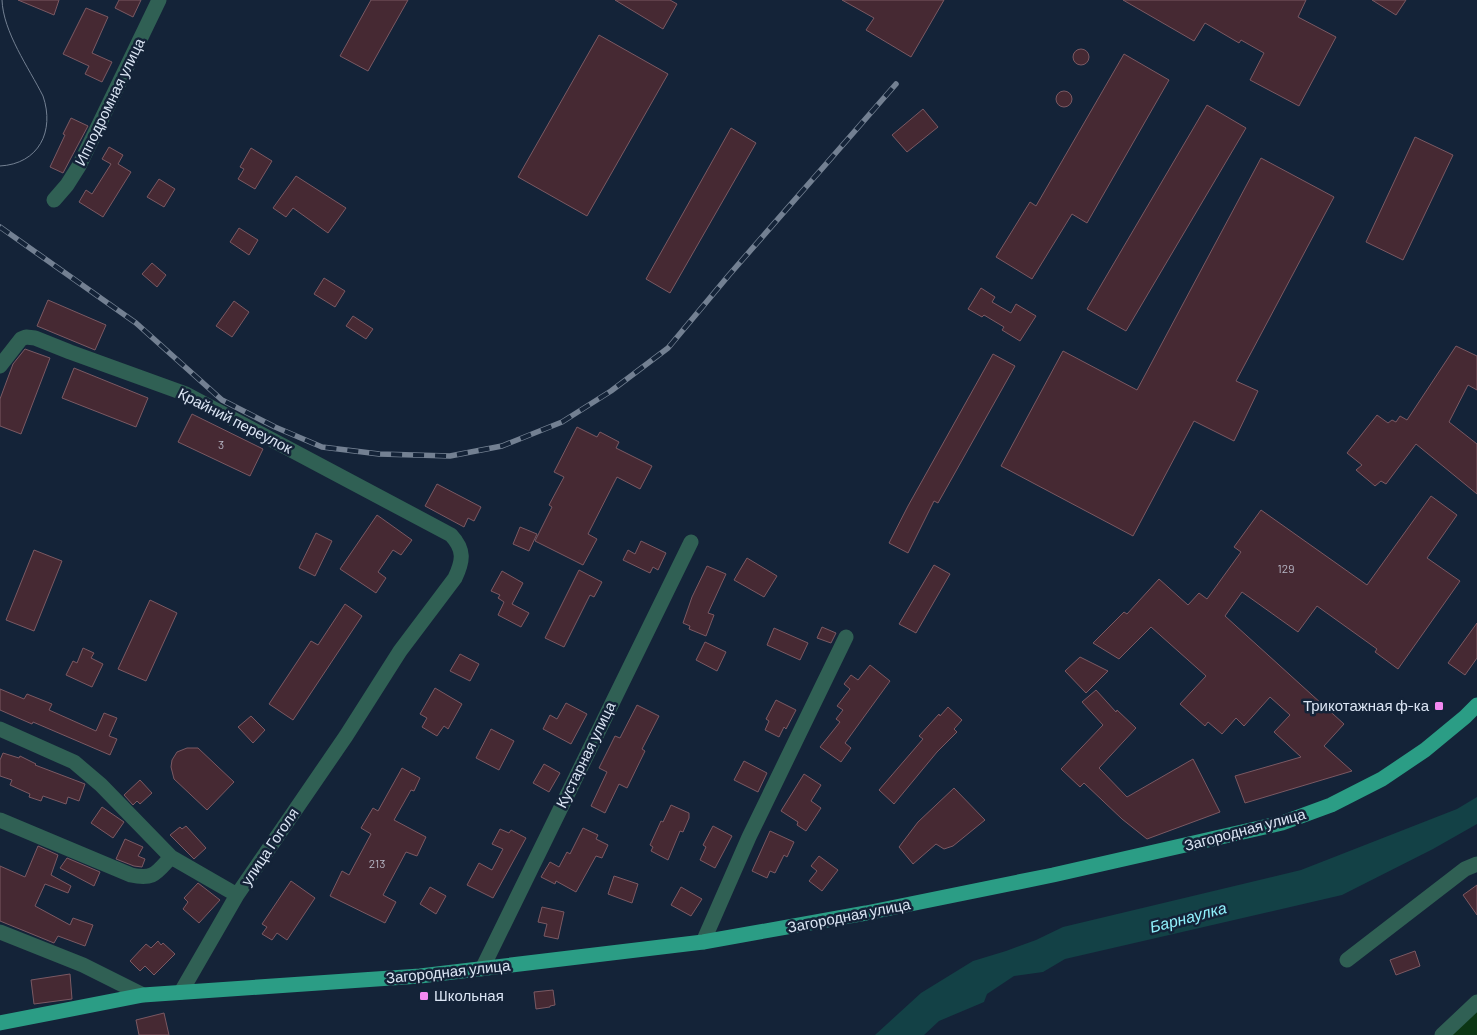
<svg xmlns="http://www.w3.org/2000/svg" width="1477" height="1035" font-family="Barlow,sans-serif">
<rect width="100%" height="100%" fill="#142338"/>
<path fill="#0b3614" d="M1477 1010V1035H1450Z"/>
<path fill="#134146" d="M1477 797V824L1433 849 1342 895 1065 959 1043 972 1014 976 987 994 984 1002 939 1021 924 1035H875L921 993 973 961 1006 951 1036 940 1063 927 1301 870 1457 809Z"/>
<path fill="#462933" stroke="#7a5963" d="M18 0H59L54 15Z
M119 0H141L133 17 115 8Z
M371 0H408L368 71 340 56Z
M615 0H670L677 4 663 29Z
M842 0H944L911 57 866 30 874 18Z
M1123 0H1306L1298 17 1336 37 1299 106 1250 80 1264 53 1241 40 1239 43 1205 23 1194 41Z
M1372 0H1406L1396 15Z
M86 8 108 17 92 53 112 62 102 82 85 74 89 66 63 54Z
M599 35 668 74 587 216 518 177Z
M1073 57a8 8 0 1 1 16 0a8 8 0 1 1-16 0Z
M1124 54 1169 80 1087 223 1072 214 1032 279 996 257 1030 202 1036 206Z
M1056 99a8 8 0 1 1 16 0a8 8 0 1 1-16 0Z
M1207 105 1246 128 1126 331 1087 309Z
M923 109 938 127 907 152 892 135Z
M71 118 88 126 63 173 50 167 65 135 63 134Z
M731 128 756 143 670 293 646 279Z
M1415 137 1453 155 1403 260 1366 242Z
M109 147 123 155 118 164 131 172 103 217 79 202 86 190 92 194 111 164 102 159Z
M251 148 272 161 255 189 238 179 244 169 240 167Z
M1261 158 1334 197 1236 381 1258 391 1234 441 1194 421 1133 536 1001 466 1063 351 1137 390Z
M296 176 346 208 328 233 293 208 286 217 273 208Z
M159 179 175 189 164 207 147 197Z
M239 228 258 240 249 255 230 242Z
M152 263 166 275 157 287 142 274Z
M324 278 345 291 335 307 314 294Z
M981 288 995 297 992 302 1011 313 1016 304 1036 316 1020 341 1002 330 1004 327 984 315 982 317 968 309Z
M48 300 106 325 95 350 37 326Z
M234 301 249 312 232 337 216 326Z
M353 316 373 329 366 339 346 326Z
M1456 346 1477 356V390L1468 385 1449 422 1477 444V494L1416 444 1386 484 1381 481 1375 486 1356 470 1362 465 1347 453 1377 415 1388 423 1392 420 1396 422 1400 416 1407 420Z
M25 349 50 358 21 434 0 426V399L13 364Z
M993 354 1015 366 938 503 934 501 908 553 889 543 908 506Z
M74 368 148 398 136 427 62 398Z
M192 414 263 449 250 476 178 442Z
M577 427 597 437 600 432 619 442 616 448 652 466 640 489 617 477 588 534 597 539 583 565 535 541 552 507 549 505 564 477 554 472Z
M437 484 481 507 474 521 468 518 464 527 425 506Z
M1431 496 1457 515 1427 558 1460 581 1398 669 1375 652 1377 649 1317 606 1298 632 1242 592 1225 616 1344 724 1324 746 1352 771 1245 803 1235 776 1301 757 1274 732 1290 715 1270 697 1244 726 1236 718 1222 734 1208 722 1205 726 1180 704 1206 676 1151 627 1119 659 1093 643 1124 612 1127 614 1159 579 1188 605 1199 593 1207 599 1241 552 1234 547 1261 510 1367 585Z
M377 515 412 540 401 555 393 550 378 572 386 578 376 593 340 569Z
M520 527 537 534 529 551 513 544Z
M316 533 332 541 315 576 299 568Z
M641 541 666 553 658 570 653 567 650 573 623 560 628 550 635 554Z
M34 550 62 561 34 631 6 620Z
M747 558 777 576 764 597 734 580Z
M934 565 950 574 916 633 899 624Z
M707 566 726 574 708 613 714 615 706 636 689 629 690 626 683 623 692 597Z
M579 570 602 582 594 597 590 595 564 647 545 638Z
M502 571 523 583 512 604 529 613 521 627 498 615 504 602 498 598 500 595 491 591Z
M150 600 177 613 146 681 118 669Z
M345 604 362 616 293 720 269 704 311 641 318 645Z
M1477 623V658L1465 675 1448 663Z
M822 627 836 633 831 643 817 638Z
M774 628 808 643 800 660 767 645Z
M705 642 726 652 717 671 696 660Z
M83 648 94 653 91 658 103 664 92 687 66 675 73 661 77 663Z
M460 654 479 664 470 681 450 671Z
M1080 657 1108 671 1086 693 1065 671Z
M870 665 890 681 845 743 851 748 841 762 820 747 840 722 836 719 843 710 837 706 850 689 844 684 851 675 858 680Z
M435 688 462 704 448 729 444 726 437 736 422 727 427 718 420 714Z
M0 689 24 699 27 694 52 704 49 710 96 731 104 713 117 718 109 736 117 739 110 755 33 722 32 724 0 710Z
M1096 690 1116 712 1117 710 1136 728 1099 768 1127 797 1193 759 1220 812 1147 839 1122 819 1084 783 1080 787 1061 769 1103 725 1082 702Z
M776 700 796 710 786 729 784 727 779 737 765 730 769 721 766 719Z
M566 703 587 714 571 744 543 729 550 715 557 719Z
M637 705 659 716 642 749 645 751 627 788 619 784 605 813 591 806 607 772 599 768 615 736 620 738Z
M948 707 962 720 954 729 957 732 937 752 894 804 879 790 923 739 919 736 939 714 940 716Z
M251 716 265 730 253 743 238 727Z
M491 729 514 741 499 770 476 758Z
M187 748H198L234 782 207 810 174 779 171 767 172 760 177 752Z
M3 753 19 758 20 756 36 764 35 765 85 784 79 801 68 797 66 804 43 796 41 801 29 797 30 794 10 785 12 780 0 776V760Z
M744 761 767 773 758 792 734 780Z
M544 764 560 773 549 792 533 783Z
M402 768 420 778 414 791 411 790 394 820 426 837 417 856 406 852 383 895 396 902 385 923 330 896 342 871 349 875 371 834 361 828 373 808 378 811Z
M804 774 821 785 811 801 821 808 806 831 797 825 798 822 781 811Z
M140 780 152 793 140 804 137 801 133 805 124 795Z
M954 788 985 820 953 846 944 849 936 844 913 864 899 847 918 822Z
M671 805 689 813V818L683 832 680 831 668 860 651 851 653 847 650 845 661 821 663 822Z
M102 807 124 822 113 838 91 823Z
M186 826 206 848 194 859 170 835 180 827 182 829Z
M713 826 732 836 715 868 700 860 706 847 703 845Z
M583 828 598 835 596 839 608 845 602 858 596 856 576 892 556 881 555 884 541 877 550 862 559 867 567 852 570 854Z
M500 829 509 833 511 830 526 838 493 898 467 885 479 863 492 870 503 849 492 844Z
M770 831 794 842 787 857 784 855 775 873 770 871 767 878 752 871Z
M125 839 143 847 138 856 145 859 142 867 134 866 116 859Z
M38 846 58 855 51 875 71 886 68 893 45 884 35 906 70 925 73 918 93 925 85 946 58 936 54 943 0 921V866L25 877Z
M819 856 838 870 822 891 809 881 817 871 811 866Z
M67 858 100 872 94 886 60 868Z
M614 876 638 884 632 903 608 894Z
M291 881 315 898 287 940 277 933 272 940 262 934 267 927 262 924Z
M198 883 220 900 199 923 183 909 188 902 184 898Z
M1477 885V915L1463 895Z
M430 887 446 896 436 914 420 904Z
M681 887 702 899 691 916 671 905Z
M542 907 564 912 558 939 544 936 547 924 538 922Z
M158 941 161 945 163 943 175 954 154 975 145 966 140 971 130 961 146 944 151 948Z
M1415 951 1420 966 1396 975 1390 960Z
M70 974 72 999 34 1004 31 980Z
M553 990 555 1005 550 1006V1007L536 1009 534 992Z
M164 1013 169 1035H139L136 1020Z"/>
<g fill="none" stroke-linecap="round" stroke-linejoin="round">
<path stroke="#306054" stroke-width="15" d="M54 200 67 185 79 166 159 0
M0 366 21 339 26 337 35 338 70 352 186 394 451 535C465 550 463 561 455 578L400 651 346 736 237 895 181 992
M0 729 74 762 101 785 171 857 237 895
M0 820 131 875C154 880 156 873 171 857
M0 932 83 965 143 995
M703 942 749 837 846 637
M1347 960 1465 869 1477 864
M482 969 691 542
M1442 1035 1477 1002"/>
<path stroke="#2b9d85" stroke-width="15" d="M0 1023 143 995 420 976 703 942 866 913 1053 875 1282 823 1331 805 1382 779 1425 750 1465 717 1477 705"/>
<path stroke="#738092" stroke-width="1" d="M0 166C39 164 55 131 43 96 29 68 3 32 2 0"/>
<defs>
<path id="rail" d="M0 227 136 323 222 400 275 427 322 447 379 454 450 456 502 446 562 422 611 391 668 348 729 275 896 84"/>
</defs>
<use href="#rail" stroke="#738092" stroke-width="5.5"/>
<use href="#rail" stroke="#142338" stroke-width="4" stroke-dasharray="11" stroke-linecap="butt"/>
</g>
<g fill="#f389f1" stroke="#142338" stroke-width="2">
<rect x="1434" y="701" width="10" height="10" rx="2.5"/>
<rect x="419" y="991" width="10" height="10" rx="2.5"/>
</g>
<g text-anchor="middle" stroke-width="5" stroke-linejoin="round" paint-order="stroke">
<g font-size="12" fill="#b6b6c4">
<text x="221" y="449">3</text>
<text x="1286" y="573">129</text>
<text x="377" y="868">213</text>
</g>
<g font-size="15" fill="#dbe5f4" stroke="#142338">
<text transform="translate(110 102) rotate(-64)" y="5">Ипподромная улица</text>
<text transform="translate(235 421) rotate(27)" y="5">Крайний переулок</text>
<text transform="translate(586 755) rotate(-64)" y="5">Кустарная улица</text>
<text transform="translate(1245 830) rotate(-15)" y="5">Загородная улица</text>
<text transform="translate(270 847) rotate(-56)" y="5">улица Гоголя</text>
<text transform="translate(849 916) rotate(-11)" y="5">Загородная улица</text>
<text transform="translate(448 972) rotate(-6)" y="5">Загородная улица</text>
</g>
<g font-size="15" fill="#dbe5f4" stroke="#142338" text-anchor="end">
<text x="1429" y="711">Трикотажная ф-ка</text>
<text x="434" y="1001" text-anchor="start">Школьная</text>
</g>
<g font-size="16" font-style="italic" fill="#90f0fc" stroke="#142338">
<text transform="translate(1188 917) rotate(-15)" y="6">Барнаулка</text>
</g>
</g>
</svg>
